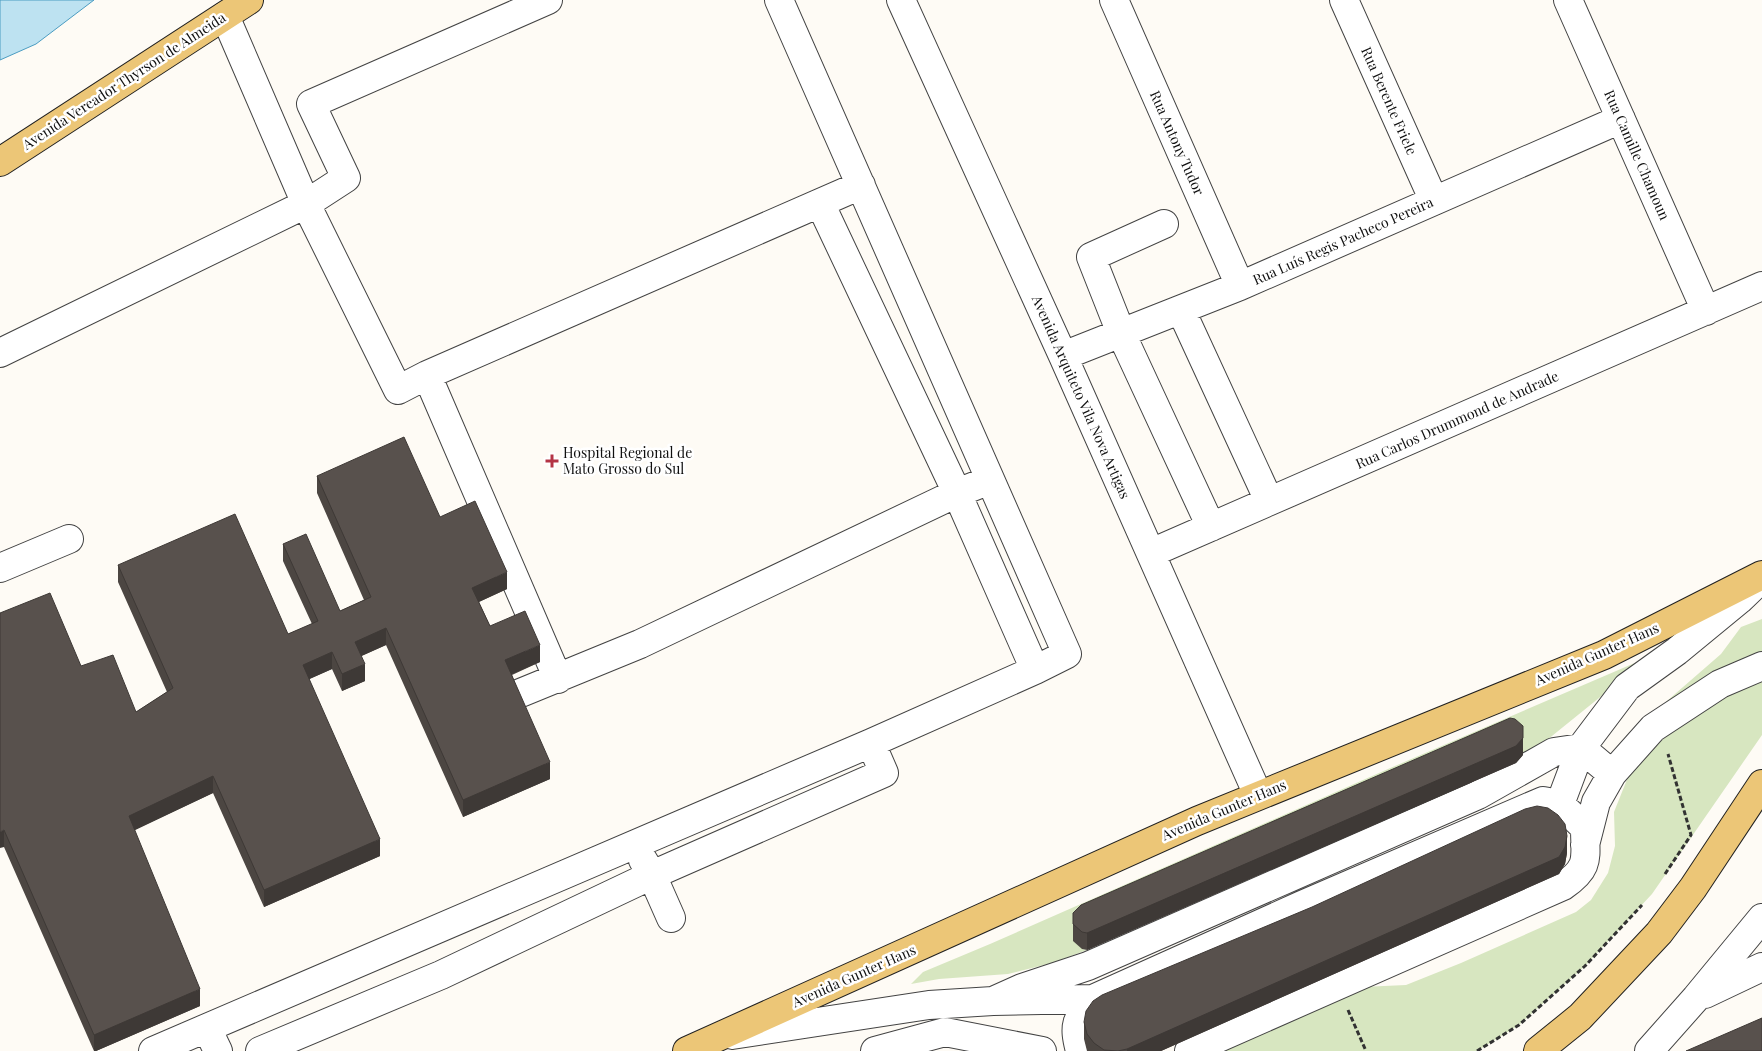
<svg xmlns="http://www.w3.org/2000/svg" width="1762" height="1051" font-family="'Playfair Display',serif">
<rect width="100%" height="100%" fill="#fefbf5"/>
<path fill="#d7e6c0" d="M1762 619V657L1714 677 1629 734 1721 654 1741 627Z
M1651 656 1547 740 1516 763 1082 949 1087 950 1052 963 1008 974 939 979 911 984 923 972 990 944 1388 769Z
M1762 676V735L1652 894 1585 966 1519 1025 1477 1051H1222L1362 987 1406 985 1461 963 1576 912 1591 900 1608 873 1615 846 1614 812 1628 777 1661 741 1694 712Z"/>
<path fill="#bde2f1" stroke="#4b9cc1" d="M0 0H94L36 44 0 60Z"/>
<g fill="none" stroke-linecap="round" stroke-linejoin="round">
<defs>
<path id="minor" d="M901 0 1063 356 1258 795
M1114 0 1240 286
M1344 0 1434 201
M1568 0 1706 311
M225 16 306 204 398 390 427 375 861 185
M820 203 957 493 1035 670
M1164 224 1091 257 1121 333 1211 527
M1181 310 1269 501
M0 353 306 204 346 178 311 104 548 0
M1063 356 1240 286 1621 119
M427 375 558 679
M1151 553 1762 286
M0 568 69 539
M513 696 640 644 957 493 990 480
M1560 804 1581 748 1627 687 1677 651 1739 600 1759 581
M1585 845 1596 802 1612 774 1653 728 1720 684 1762 666
M643 860 652 875 671 918
M1705 994 1762 967
M993 1001 1022 988 1088 966 1478 795 1554 752 1581 748 1612 774
M207 1028 218 1051
M732 1035 929 1005 993 1001 1093 999
M153 1051 871 743 1035 670 1067 654 779 0
M260 1051 441 975 652 875 884 773 871 743
M875 1051 945 1032 1042 1051
M1080 1051C1073 1024 1076 1020 1093 999L1302 905 1543 801 1560 804 1585 828C1585 858 1591 867 1563 886L1189 1051
M1649 1051 1696 998 1762 918"/>
<path id="major" d="M0 162 249 0
M687 1051 1197 821 1604 655 1762 575
M1538 1051 1580 1017 1659 933 1693 888 1762 784"/>
</defs>
<use href="#minor" stroke="#434343" stroke-width="30"/>
<use href="#major" stroke="#212121" stroke-width="30"/>
<path stroke="#323232" stroke-width="3" stroke-dasharray="5 2.5" stroke-linecap="butt" d="M1665 874 1691 835 1668 754
M1348 1010 1366 1051
M1477 1051 1519 1025 1585 966 1642 905"/>
<use href="#minor" stroke="#fff" stroke-width="28"/>
<use href="#major" stroke="#ecc677" stroke-width="28"/>
</g>
<path fill="#4c4642" d="M317 476 440 517 507 589 479 602 490 626 540 662 512 675 550 779 463 817 386 645 361 656 365 681 342 691 332 669 309 679 380 856 264 907 213 793 134 830 200 1006 96 1051H94L4 847 0 613 81 666 136 712 167 692 118 582V565L288 634 312 624 283 561V544L340 611 364 600 317 493Z
M1523 755 1516 763 1087 950 1082 949 1073 941V913Z
M1567 853 1565 864 1559 874 1161 1051H1087L1084 1039V1022Z"/>
<path fill="#3e3936" d="M507 572V589L472 605V588Z
M386 628V645L355 659V642Z
M540 645V662L505 677V660Z
M332 652V669L303 682V665Z
M365 664V681L342 691V674Z
M1523 738V755L1516 763 1087 950V933Z
M550 762V779L463 817V800Z
M213 776V793L129 833V816Z
M4 830V847L0 848V832Z
M1567 836V853L1565 864 1559 874 1161 1051H1127V1049Z
M380 839V856L264 907V890Z
M200 989V1006L96 1051H94V1035Z"/>
<path fill="#58514d" stroke="#3e3936" d="M404 437 440 517 475 501 507 572 472 588 490 626 525 611 540 645 505 660 550 762 463 800 386 628 355 642 365 664 342 674 332 652 303 665 380 839 264 890 213 776 129 816 200 989 94 1035 4 830 0 832V613L50 593 81 666 113 655 136 712 173 688 118 565 235 514 288 634 318 621 283 544 306 534 340 611 371 597 317 476Z
M1510 718 1515 719 1523 726V738L1516 746 1087 933 1082 932 1073 924V913L1081 905Z
M1537 806 1548 808 1558 815 1565 824 1567 836 1565 847 1559 857 1127 1049 1118 1051 1104 1050 1094 1043 1087 1034 1084 1022 1086 1011 1093 1001 1102 995 1312 907 1525 809Z
M1762 1018V1051H1686Z"/>
<path fill="#b43445" stroke="#fff" stroke-width="2" d="M549.5 453.5h5v5h5v5h-5v5h-5v-5h-5v-5h5z"/>
<g text-anchor="middle" stroke-width="5" stroke-linejoin="round" paint-order="stroke">
<g font-size="14" fill="#101010" stroke="#fff">
<text transform="translate(124 81) rotate(-33)" y="5">Avenida Vereador Thyrson de Almeida</text>
<text transform="translate(1389 101) rotate(66)" y="5">Rua Berente Friele</text>
<text transform="translate(1177 143) rotate(66)" y="5">Rua Antony Tudor</text>
<text transform="translate(1637 155) rotate(66)" y="5">Rua Camille Chamoun</text>
<text transform="translate(1343 241) rotate(-24)" y="5">Rua Luís Regis Pacheco Pereira</text>
<text transform="translate(1081 397) rotate(66)" y="5">Avenida Arquiteto Vila Nova Artigas</text>
<text transform="translate(1457 420) rotate(-24)" y="5">Rua Carlos Drummond de Andrade</text>
<text transform="translate(1597 654) rotate(-24)" y="5">Avenida Gunter Hans</text>
<text transform="translate(1224 810) rotate(-23)" y="5">Avenida Gunter Hans</text>
<text transform="translate(854 976) rotate(-24)" y="5">Avenida Gunter Hans</text>
</g>
<g font-size="14" fill="#101010" stroke="#fff" text-anchor="start">
<text x="563" y="458">Hospital Regional de<tspan x="563" dy="16">Mato Grosso do Sul</tspan></text>
</g>
</g>
</svg>
